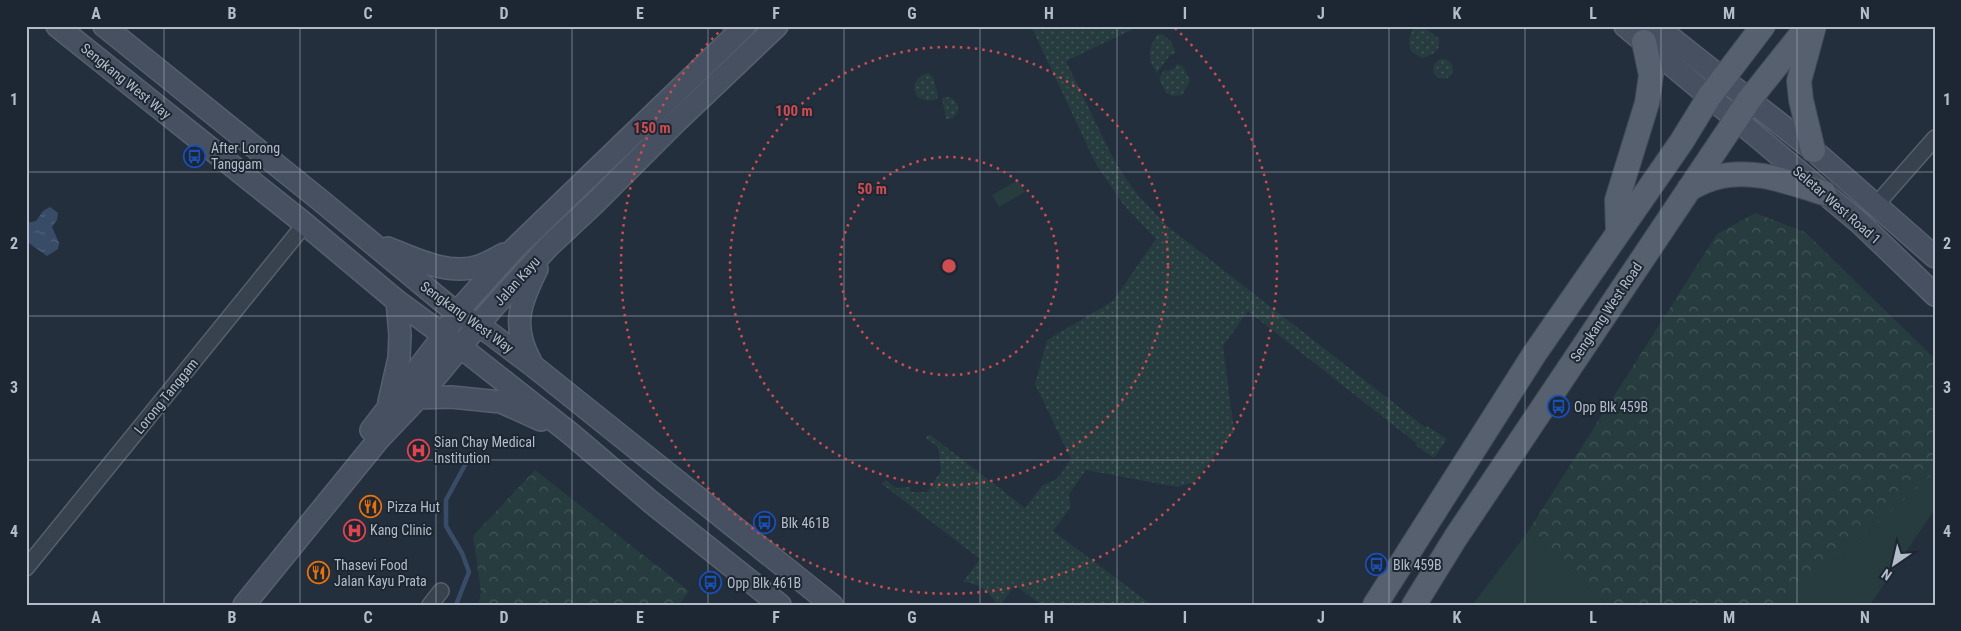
<svg xmlns="http://www.w3.org/2000/svg" width="1961" height="631" font-family="'Roboto Condensed',sans-serif">
<defs>
<pattern id="forest-crowns" width="20" height="18" patternUnits="userSpaceOnUse" patternTransform="scale(1.25)"><rect width="20" height="18" fill="#263c3f"/><path d="M2 6a3 3 0 1 1 6 0M12 15a3 3 0 1 1 6 0" fill="none" stroke="#435659"/></pattern>
<pattern id="park-dots" width="8" height="8" patternUnits="userSpaceOnUse" patternTransform="scale(1.25)"><rect width="8" height="8" fill="#263c3f"/><path d="M2 2h.1M6 6h.1" fill="none" stroke="#435659" stroke-width="1.8" stroke-linecap="round"/></pattern>
<pattern id="water-ripples" width="26" height="14" patternUnits="userSpaceOnUse" patternTransform="scale(1.25)"><rect width="26" height="14" fill="#394c67"/><path d="M2 4q2-2 4 0t4 0M15 11q2-2 4 0t4 0" fill="none" stroke="#53647b"/></pattern>
</defs>
<rect width="100%" height="100%" fill="#242f3e"/>
<path fill="#263c3f" d="M1018 180 1025 192 999 207 992 195Z
M1935 472V509L1870 605H1785Z
M1527 533 1608 605H1472Z"/>
<path fill="url(#forest-crowns)" d="M1755 213 1805 232 1935 359V472L1785 605H1608L1527 533 1717 234Z
M535 470 689 591 679 605H478L481 592 473 536Z"/>
<path fill="url(#park-dots)" d="M1031 26H1140L1066 61 1110 152 1124 176 1137 194 1167 226 1426 428 1427 426 1447 439 1434 458 1415 445 1416 443 1248 311 1223 346 1234 431 1194 482 1177 487 1086 470 1069 494 1071 507 1053 531 1152 605H1041L1015 585 1000 605H997C990 592 978 582 963 582L980 559 882 484 886 480 896 488 910 487 911 492H927L941 471 938 447 926 438 929 434 1025 508 1042 486 1058 478 1071 459 1035 384 1047 340 1113 301 1156 239 1123 204 1096 164Z
M1419 27 1427 29 1439 39C1441 51 1432 56 1421 58L1410 50 1409 39 1413 29Z
M1162 34 1171 41 1176 53 1170 55 1157 73C1147 60 1148 49 1157 35Z
M1433 69a10 10 0 1 1 20 0a10 10 0 1 1-20 0Z
M1177 64 1183 66 1190 81 1182 95 1172 96 1166 93 1159 79 1164 70 1168 71 1174 69Z
M928 73 933 77 938 95 937 99C913 108 905 79 928 73Z
M947 97 952 98C962 106 959 119 946 119L942 98Z"/>
<path fill="url(#water-ripples)" d="M50 207 58 213 57 220 52 227 59 243 58 249 47 256 26 241V223L36 221 43 211Z"/>
<g fill="none" stroke-linecap="round" stroke-linejoin="round">
<path stroke="#394c67" stroke-width="4.5" d="M456 605 469 572 462 553 446 526V500L465 465"/>
<defs>
<path id="street" d="M1876 205 1935 138
M26 568 305 224
M430 605 441 591"/>
<path id="secondary" d="M57 26 305 224 397 301 472 356 571 434 651 502 780 605
M104 26 320 200 447 305 491 334 532 365 832 605
M1625 26 1860 223 1935 295
M1656 26 1813 150 1935 257
M388 248C415 259 450 276 479 266 488 263 496 258 504 254
M531 362C511 326 520 303 537 269
M418 398 451 397 501 402 541 420
M389 402 399 358 400 335 397 301
M371 430 444 335 457 312 514 249 745 26
M244 605 379 439 418 398 490 311 549 246 594 204 676 122 777 26"/>
<path id="primary" d="M1813 150 1801 100 1799 81 1814 26
M1689 189C1697 185 1705 180 1714 178 1752 167 1788 182 1824 193
M1618 230 1617 200 1647 103 1651 75 1644 42
M1375 605 1535 353 1682 141 1709 97 1763 26
M1414 605 1456 537 1749 100 1808 26"/>
</defs>
<use href="#street" stroke="#565f6c" stroke-width="18"/>
<use href="#secondary" stroke="#565f6c" stroke-width="24"/>
<use href="#primary" stroke="#414a57" stroke-width="26"/>
<use href="#street" stroke="#38414e" stroke-width="15"/>
<use href="#secondary" stroke="#465061" stroke-width="21"/>
<use href="#primary" stroke="#56606e" stroke-width="24"/>
</g>
<path fill="none" stroke="#b4bcc9" stroke-width="1" stroke-opacity="0.55" d="M164 26V605M300 26V605M436 26V605M572 26V605M708 26V605M844 26V605M980 26V605M1117 26V605M1253 26V605M1389 26V605M1525 26V605M1661 26V605M1797 26V605M26 172H1935M26 316H1935M26 460H1935"/>
<g fill="none" stroke="#ce4d50" stroke-width="2.5" stroke-dasharray="2.5 5">
<circle cx="949" cy="266" r="109"/>
<circle cx="949" cy="266" r="219"/>
<path d="M1175 28A328 328 0 1 1 723 28"/>
</g>
<defs>
<symbol id="bus-ring" viewBox="-11 -11 22 22"><circle r="9.5" fill="#1d2633" stroke="#1a4fb4" stroke-width="1.5"/><path d="M-5-6H5V4H4V6H2V4H-2V6H-4V4H-5ZM-3.5-4V0h7V-4ZM-3.5 1.2v1.5H-2V1.2ZM2 1.2v1.5H3.5V1.2Z" fill="#1a4fb4"/></symbol>
<symbol id="hospital-ring" viewBox="-11 -11 22 22"><circle r="9.5" fill="#1d2633" stroke="#e0444e" stroke-width="1.5"/><path d="M-5-5h3v3.5h4V-5h3V5h-3V1.5h-4V5h-3Z" fill="#e0444e"/></symbol>
<symbol id="restaurant-ring" viewBox="-11 -11 22 22"><circle r="9.5" fill="#1d2633" stroke="#e8710a" stroke-width="1.5"/><path d="M-5-6h1v4h1v-4h1v4h1v-4h1v5L-1.5 .5V6h-2V.5L-5-1ZM5-6V6H3V1.5H1.5Q1.5-4 5-6Z" fill="#e8710a"/></symbol>
</defs>
<g fill-rule="evenodd">
<use href="#bus-ring" x="182" y="144" width="25" height="25"/>
<use href="#bus-ring" x="1546" y="394" width="25" height="25"/>
<use href="#hospital-ring" x="406" y="438" width="25" height="25"/>
<use href="#restaurant-ring" x="358" y="494" width="25" height="25"/>
<use href="#bus-ring" x="752" y="510" width="25" height="25"/>
<use href="#hospital-ring" x="342" y="518" width="25" height="25"/>
<use href="#bus-ring" x="1364" y="552" width="25" height="25"/>
<use href="#restaurant-ring" x="306" y="560" width="25" height="25"/>
<use href="#bus-ring" x="698" y="570" width="25" height="25"/>
</g>
<g text-anchor="middle" stroke-width="4" stroke-linejoin="round" paint-order="stroke">
<g font-size="14" fill="#b4bcc9" stroke="#1d2633">
<text transform="translate(126 81) rotate(39)" y="5">Sengkang West Way</text>
<text transform="translate(1837 205) rotate(41)" y="5">Seletar West Road 1</text>
<text transform="translate(517 281) rotate(-48)" y="5">Jalan Kayu</text>
<text transform="translate(1606 312) rotate(-56)" y="5">Sengkang West Road</text>
<text transform="translate(467 317) rotate(36)" y="5">Sengkang West Way</text>
<text transform="translate(166 396) rotate(-51)" y="5">Lorong Tanggam</text>
</g>
<g font-size="14" fill="#b4bcc9" stroke="#1d2633" text-anchor="start">
<text x="211" y="153">After Lorong<tspan x="211" dy="16">Tanggam</tspan></text>
<text x="1574" y="412">Opp Blk 459B</text>
<text x="434" y="447">Sian Chay Medical<tspan x="434" dy="16">Institution</tspan></text>
<text x="387" y="512">Pizza Hut</text>
<text x="781" y="528">Blk 461B</text>
<text x="370" y="535">Kang Clinic</text>
<text x="334" y="570">Thasevi Food<tspan x="334" dy="16">Jalan Kayu Prata</tspan></text>
<text x="1393" y="570">Blk 459B</text>
<text x="727" y="588">Opp Blk 461B</text>
</g>
</g>
<circle cx="949" cy="266" r="8" fill="#ce4d50" stroke="#1d2633" stroke-width="2.5"/>
<g font-size="15" text-anchor="middle" font-weight="bold" fill="#ce4d50" stroke="#1d2633" stroke-width="4" stroke-linejoin="round" paint-order="stroke">
<text x="794" y="116">100 m</text>
<text x="652" y="133">150 m</text>
<text x="872" y="194">50 m</text>
</g>
<rect width="1961" height="631" fill="none" stroke="#1d2633" stroke-width="55"/>
<g transform="translate(1894 564) rotate(214)" stroke="#1d2633" stroke-width="4" paint-order="stroke">
<path d="M0-4L9 19L0 12L-9 19Z" fill="#b4bcc9"/>
<text y="-8" font-size="14" font-weight="bold" text-anchor="middle" fill="#b4bcc9">N</text>
</g>
<rect x="28" y="28" width="1906" height="576" fill="none" stroke="#b4bcc9" stroke-width="2"/>
<g font-size="16" text-anchor="middle" font-weight="bold" fill="#b4bcc9">
<text x="96" y="19">A</text>
<text x="232" y="19">B</text>
<text x="368" y="19">C</text>
<text x="504" y="19">D</text>
<text x="640" y="19">E</text>
<text x="776" y="19">F</text>
<text x="912" y="19">G</text>
<text x="1049" y="19">H</text>
<text x="1185" y="19">I</text>
<text x="1321" y="19">J</text>
<text x="1457" y="19">K</text>
<text x="1593" y="19">L</text>
<text x="1729" y="19">M</text>
<text x="1865" y="19">N</text>
<text x="14" y="105">1</text>
<text x="1947" y="105">1</text>
<text x="14" y="249">2</text>
<text x="1947" y="249">2</text>
<text x="14" y="393">3</text>
<text x="1947" y="393">3</text>
<text x="14" y="537">4</text>
<text x="1947" y="537">4</text>
<text x="96" y="623">A</text>
<text x="232" y="623">B</text>
<text x="368" y="623">C</text>
<text x="504" y="623">D</text>
<text x="640" y="623">E</text>
<text x="776" y="623">F</text>
<text x="912" y="623">G</text>
<text x="1049" y="623">H</text>
<text x="1185" y="623">I</text>
<text x="1321" y="623">J</text>
<text x="1457" y="623">K</text>
<text x="1593" y="623">L</text>
<text x="1729" y="623">M</text>
<text x="1865" y="623">N</text>
</g>
</svg>
